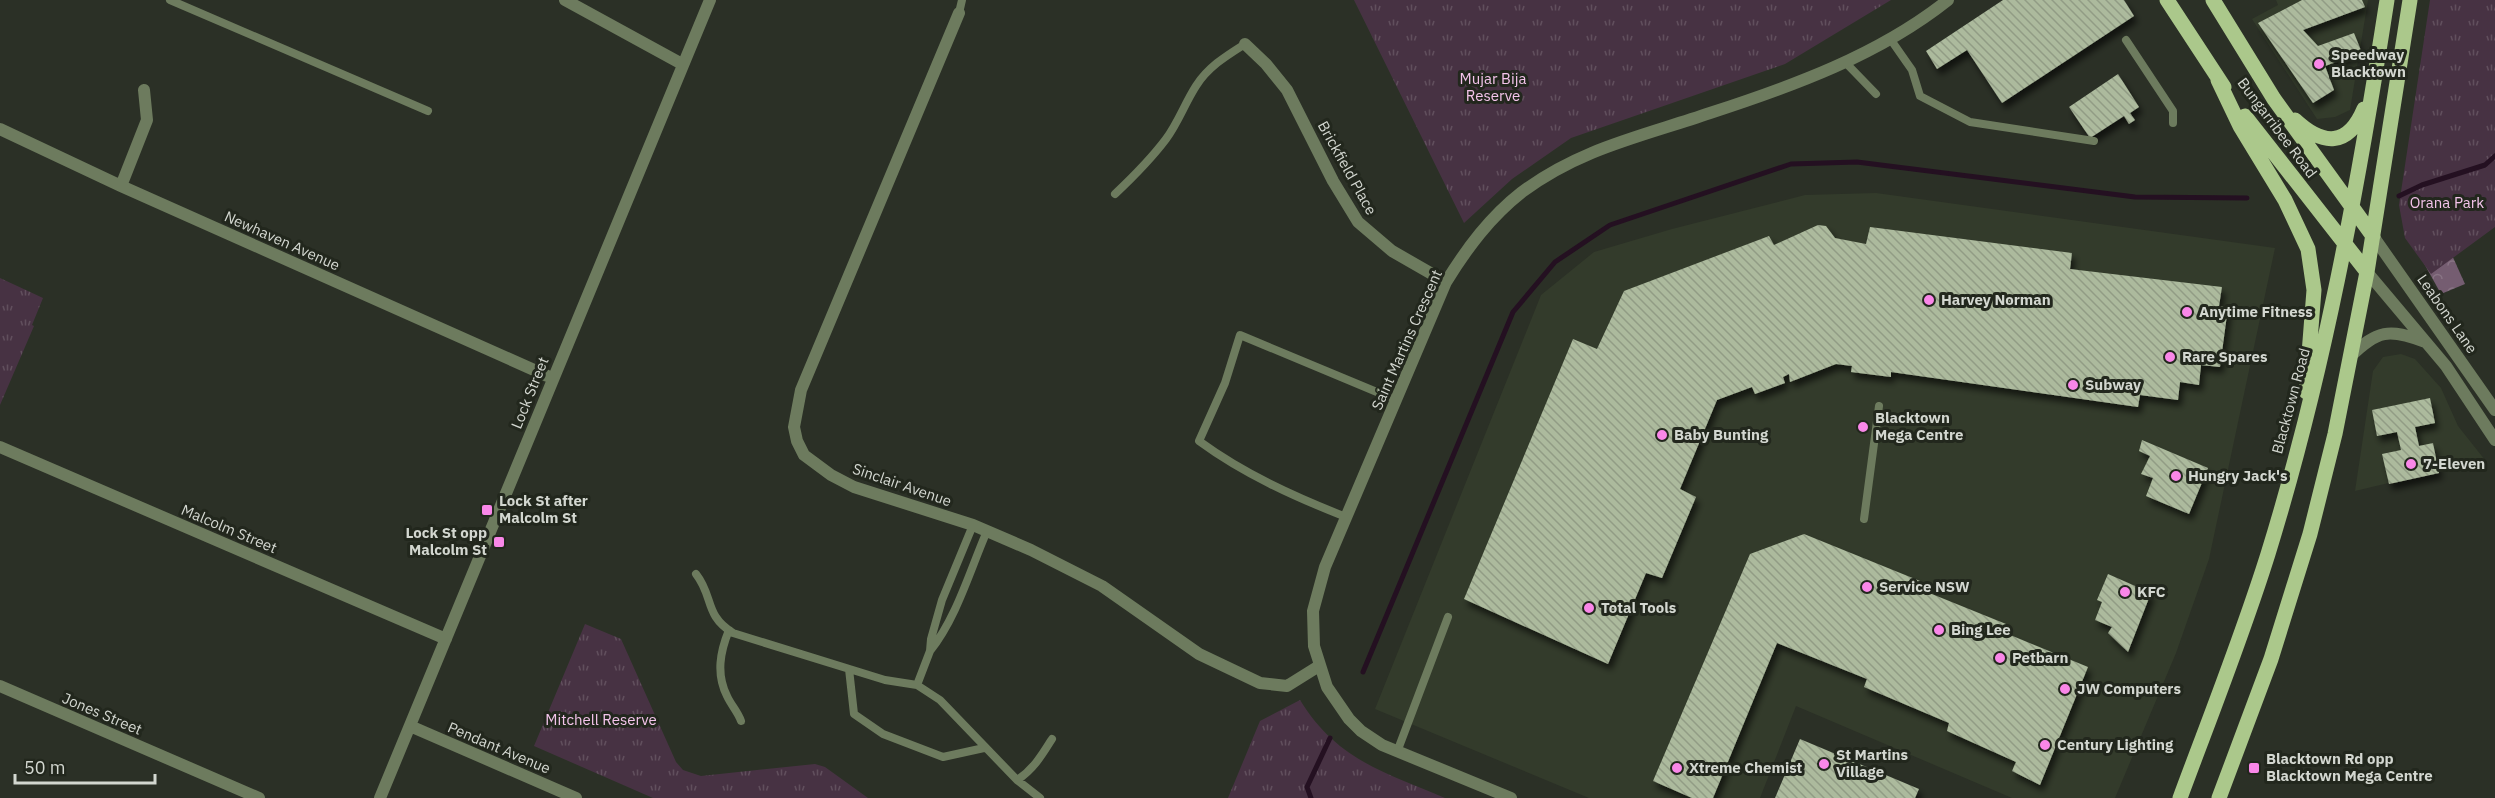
<svg xmlns="http://www.w3.org/2000/svg" width="2495" height="798" font-family="'IBM Plex Sans',sans-serif">
<defs>
<pattern id="forest-crowns" width="20" height="18" patternUnits="userSpaceOnUse" patternTransform="scale(1.5)"><rect width="20" height="18" fill="#755d71"/><path d="M2 6a3 3 0 1 1 6 0M12 15a3 3 0 1 1 6 0" fill="none" stroke="#887484"/></pattern>
<pattern id="park-tufts" width="24" height="20" patternUnits="userSpaceOnUse" patternTransform="scale(1.5)"><rect width="24" height="20" fill="#473243"/><path d="M3 7l-1-3M5 7V3M7 7l1-3M15 17l-1-3M17 17v-4M19 17l1-3" fill="none" stroke="#614f5d"/></pattern>
<pattern id="building-back-hatch" width="6" height="6" patternUnits="userSpaceOnUse" patternTransform="scale(1.5)"><rect width="6" height="6" fill="#acba9d"/><path d="M-1 5l2 2M0 0l6 6M5-1l2 2" fill="none" stroke="#919c85"/></pattern>
<filter id="shadow"><feDropShadow dx="3.5" dy="6" stdDeviation="3" flood-color="#0009"/></filter>
</defs>
<rect width="100%" height="100%" fill="#2b3026"/>
<path fill="#333b2b" d="M2276 0H2368L2350 110 2335 117 2317 119 2252 19 2278 5Z
M1876 193 2275 248 2209 559 2176 653 2115 798H2012L1796 706 1760 798H1589L1375 709 1541 295 1594 252 1672 229 1805 195Z
M2401 354 2415 359 2441 388 2458 426 2485 460 2355 491 2373 371 2383 357Z"/>
<path fill="url(#forest-crowns)" d="M2409 236 2451 253 2465 284 2441 294Z"/>
<path fill="url(#park-tufts)" d="M1354 0H1891L1785 64 1571 138 1512 179 1464 223Z
M2430 0H2495V227L2431 274 2405 238 2399 205Z
M0 278 43 298 32 325 34 326 0 405Z
M585 624 621 639 676 762 683 770 701 776 815 764 825 767 868 798H653L534 746Z
M1300 700C1337 760 1384 772 1445 798H1228L1260 721Z"/>
<g fill="none" stroke-linecap="round" stroke-linejoin="round">
<path stroke="#241021" stroke-width="5" d="M2399 196 2422 185 2485 165 2495 156
M1363 672 1513 312 1555 262 1610 225 1791 164 1857 162 2135 197 2247 198
M1311 798 1307 787 1330 738"/>
</g>
<path fill="url(#building-back-hatch)" filter="url(#shadow)" d="M2003 0H2124L2134 16 2002 103 1967 50 1937 69 1926 51Z
M2302 0H2362L2365 7 2303 30 2318 46 2354 33 2362 53 2325 66 2334 90 2313 103 2258 23Z
M2118 74 2139 107 2130 113 2135 120 2129 124 2124 116 2090 138 2069 107Z
M1818 225 1826 226 1835 238 1866 244 1870 227 2072 253 2070 269 2222 287 2219 306 2228 307 2220 367 2201 365 2199 385 2180 382 2178 400 2140 395 2138 407 1891 372V377L1851 372 1852 366 1836 364 1790 382 1789 374 1783 377 1785 383 1755 394 1752 387 1717 400 1680 489 1696 497 1662 578 1646 573 1608 664 1464 599 1573 339 1597 349 1624 291 1769 236 1774 245Z
M2430 398 2435 423 2415 427 2419 446 2433 443 2439 473 2389 484 2382 454 2401 450 2397 432 2377 436 2372 410Z
M2142 440 2208 468 2189 514 2146 496 2153 478 2141 474 2150 456 2139 451Z
M1804 534 1920 581 1917 588 2006 624 2003 632 2088 667 2040 785 2012 771 2016 762 1947 731 1949 723 1864 687 1867 679 1777 643 1713 798H1692L1653 781 1750 554Z
M2108 574 2151 593 2128 652 2108 633 2112 627 2095 620 2102 602 2097 600Z
M1800 739 1919 789 1915 798H1775Z"/>
<g fill="none" stroke-linecap="round" stroke-linejoin="round">
<path stroke="#6d7b5e" stroke-width="8" d="M170 0 428 111
M959 13 962 0
M1891 40 1912 70 1920 96 1970 122 2094 141
M2126 40 2173 111V123
M1844 61 1876 94
M1115 194C1133 177 1151 159 1166 139 1178 123 1185 103 1196 86 1208 67 1226 56 1245 44
M1346 517C1295 497 1244 474 1199 441L1225 383 1240 335 1396 400
M1864 519 1879 406
M696 574C714 597 704 615 733 633L885 680 917 685 940 700 1017 780 1040 798
M729 630C720 652 716 674 727 696 731 705 738 712 741 721
M930 651C957 617 970 570 987 531
M849 669 854 714 883 734 943 757 984 748
M917 685 930 651 931 639 942 600 973 525
M1397 752 1448 617
M1017 780C1033 770 1042 755 1052 739"/>
<path stroke="#6d7b5e" stroke-width="12" d="M565 0 682 64
M959 13 801 390 794 427 797 441 804 455 831 475 854 487 973 525 1031 550 1102 586 1199 654 1260 683 1287 686 1319 666
M1245 44 1266 64 1287 90 1333 181 1358 222 1392 251 1446 282
M0 129 121 186 552 378
M121 186 147 120 144 90
M0 447 446 639
M0 686 259 798
M410 726 576 798
M380 798 710 0
M1511 798 1382 745 1361 731 1349 719 1327 687 1314 646 1313 611 1325 567 1446 282C1467 248 1490 217 1522 192 1581 148 1643 136 1710 113 1793 86 1879 55 1948 0"/>
<path stroke="#6d7b5e" stroke-width="12" d="M2373 236 2495 410
M2367 272 2446 366 2495 440
M2350 357C2377 330 2389 328 2425 342"/>
<path stroke="#abc88b" stroke-width="15" d="M2167 0 2224 87
M2213 0 2274 99 2373 236
M2218 80 2240 126 2285 200 2308 249 2314 290 2306 392
M2245 116 2367 272
M2295 120C2323 146 2348 147 2364 109
M2180 798C2210 717 2242 637 2268 554 2324 373 2358 187 2387 0
M2219 798 2271 659 2310 534 2335 434 2367 272 2410 0"/>
</g>
<g fill="#f987e8" stroke="#22271d" stroke-width="2">
<circle cx="2319" cy="64" r="6"/>
<circle cx="1929" cy="300" r="6"/>
<circle cx="2187" cy="312" r="6"/>
<circle cx="2170" cy="357" r="6"/>
<circle cx="2073" cy="385" r="6"/>
<circle cx="1863" cy="427" r="6"/>
<circle cx="1662" cy="435" r="6"/>
<circle cx="2411" cy="464" r="6"/>
<circle cx="2176" cy="476" r="6"/>
<rect x="481" y="504" width="12" height="12" rx="3"/>
<rect x="493" y="536" width="12" height="12" rx="3"/>
<circle cx="1867" cy="587" r="6"/>
<circle cx="2125" cy="592" r="6"/>
<circle cx="1589" cy="608" r="6"/>
<circle cx="1939" cy="630" r="6"/>
<circle cx="2000" cy="658" r="6"/>
<circle cx="2065" cy="689" r="6"/>
<circle cx="2045" cy="745" r="6"/>
<circle cx="1824" cy="764" r="6"/>
<circle cx="1677" cy="768" r="6"/>
<rect x="2248" y="762" width="12" height="12" rx="3"/>
</g>
<g text-anchor="middle" stroke-width="6" stroke-linejoin="round" paint-order="stroke">
<g font-size="15" font-weight="bold" fill="#d3d7d0" stroke="#22271d" text-anchor="start">
<text x="2331" y="60">Speedway<tspan x="2331" dy="17">Blacktown</tspan></text>
<text x="1941" y="305">Harvey Norman</text>
<text x="2199" y="317">Anytime Fitness</text>
<text x="2182" y="362">Rare Spares</text>
<text x="2085" y="390">Subway</text>
<text x="1875" y="423">Blacktown<tspan x="1875" dy="17">Mega Centre</tspan></text>
<text x="1674" y="440">Baby Bunting</text>
<text x="2423" y="469">7-Eleven</text>
<text x="2188" y="481">Hungry Jack's</text>
<text x="499" y="506">Lock St after<tspan x="499" dy="17">Malcolm St</tspan></text>
<text x="487" y="538" text-anchor="end">Lock St opp<tspan x="487" dy="17">Malcolm St</tspan></text>
<text x="1879" y="592">Service NSW</text>
<text x="2137" y="597">KFC</text>
<text x="1601" y="613">Total Tools</text>
<text x="1951" y="635">Bing Lee</text>
<text x="2012" y="663">Petbarn</text>
<text x="2077" y="694">JW Computers</text>
<text x="2057" y="750">Century Lighting</text>
<text x="1836" y="760">St Martins<tspan x="1836" dy="17">Village</tspan></text>
<text x="2266" y="764">Blacktown Rd opp<tspan x="2266" dy="17">Blacktown Mega Centre</tspan></text>
<text x="1689" y="773">Xtreme Chemist</text>
</g>
<g font-size="15" fill="#f4c4eb" stroke="#22271d">
<text x="1493" y="84">Mujar Bija<tspan x="1493" dy="17">Reserve</tspan></text>
<text x="2447" y="208">Orana Park</text>
<text x="601" y="725">Mitchell Reserve</text>
</g>
<g font-size="15" fill="#d3d7d0" stroke="#22271d">
<text transform="translate(2277 128) rotate(53)" y="5">Bungarribee Road</text>
<text transform="translate(1347 168) rotate(61)" y="5">Brickfield Place</text>
<text transform="translate(282 241) rotate(24)" y="5">Newhaven Avenue</text>
<text transform="translate(2447 314) rotate(55)" y="5">Leabons Lane</text>
<text transform="translate(1407 340) rotate(-66)" y="5">Saint Martins Crescent</text>
<text transform="translate(530 393) rotate(-68)" y="5">Lock Street</text>
<text transform="translate(2291 401) rotate(-75)" y="5">Blacktown Road</text>
<text transform="translate(902 485) rotate(19)" y="5">Sinclair Avenue</text>
<text transform="translate(229 529) rotate(23)" y="5">Malcolm Street</text>
<text transform="translate(102 714) rotate(23)" y="5">Jones Street</text>
<text transform="translate(499 748) rotate(23)" y="5">Pendant Avenue</text>
</g>
</g>
<path d="M15 774v9h140v-9" fill="none" stroke="#d3d7d0" stroke-width="3"/>
<text x="24" y="774" font-size="18" fill="#d3d7d0" stroke="#22271d" stroke-width="4.5" paint-order="stroke">50 m</text>
</svg>
